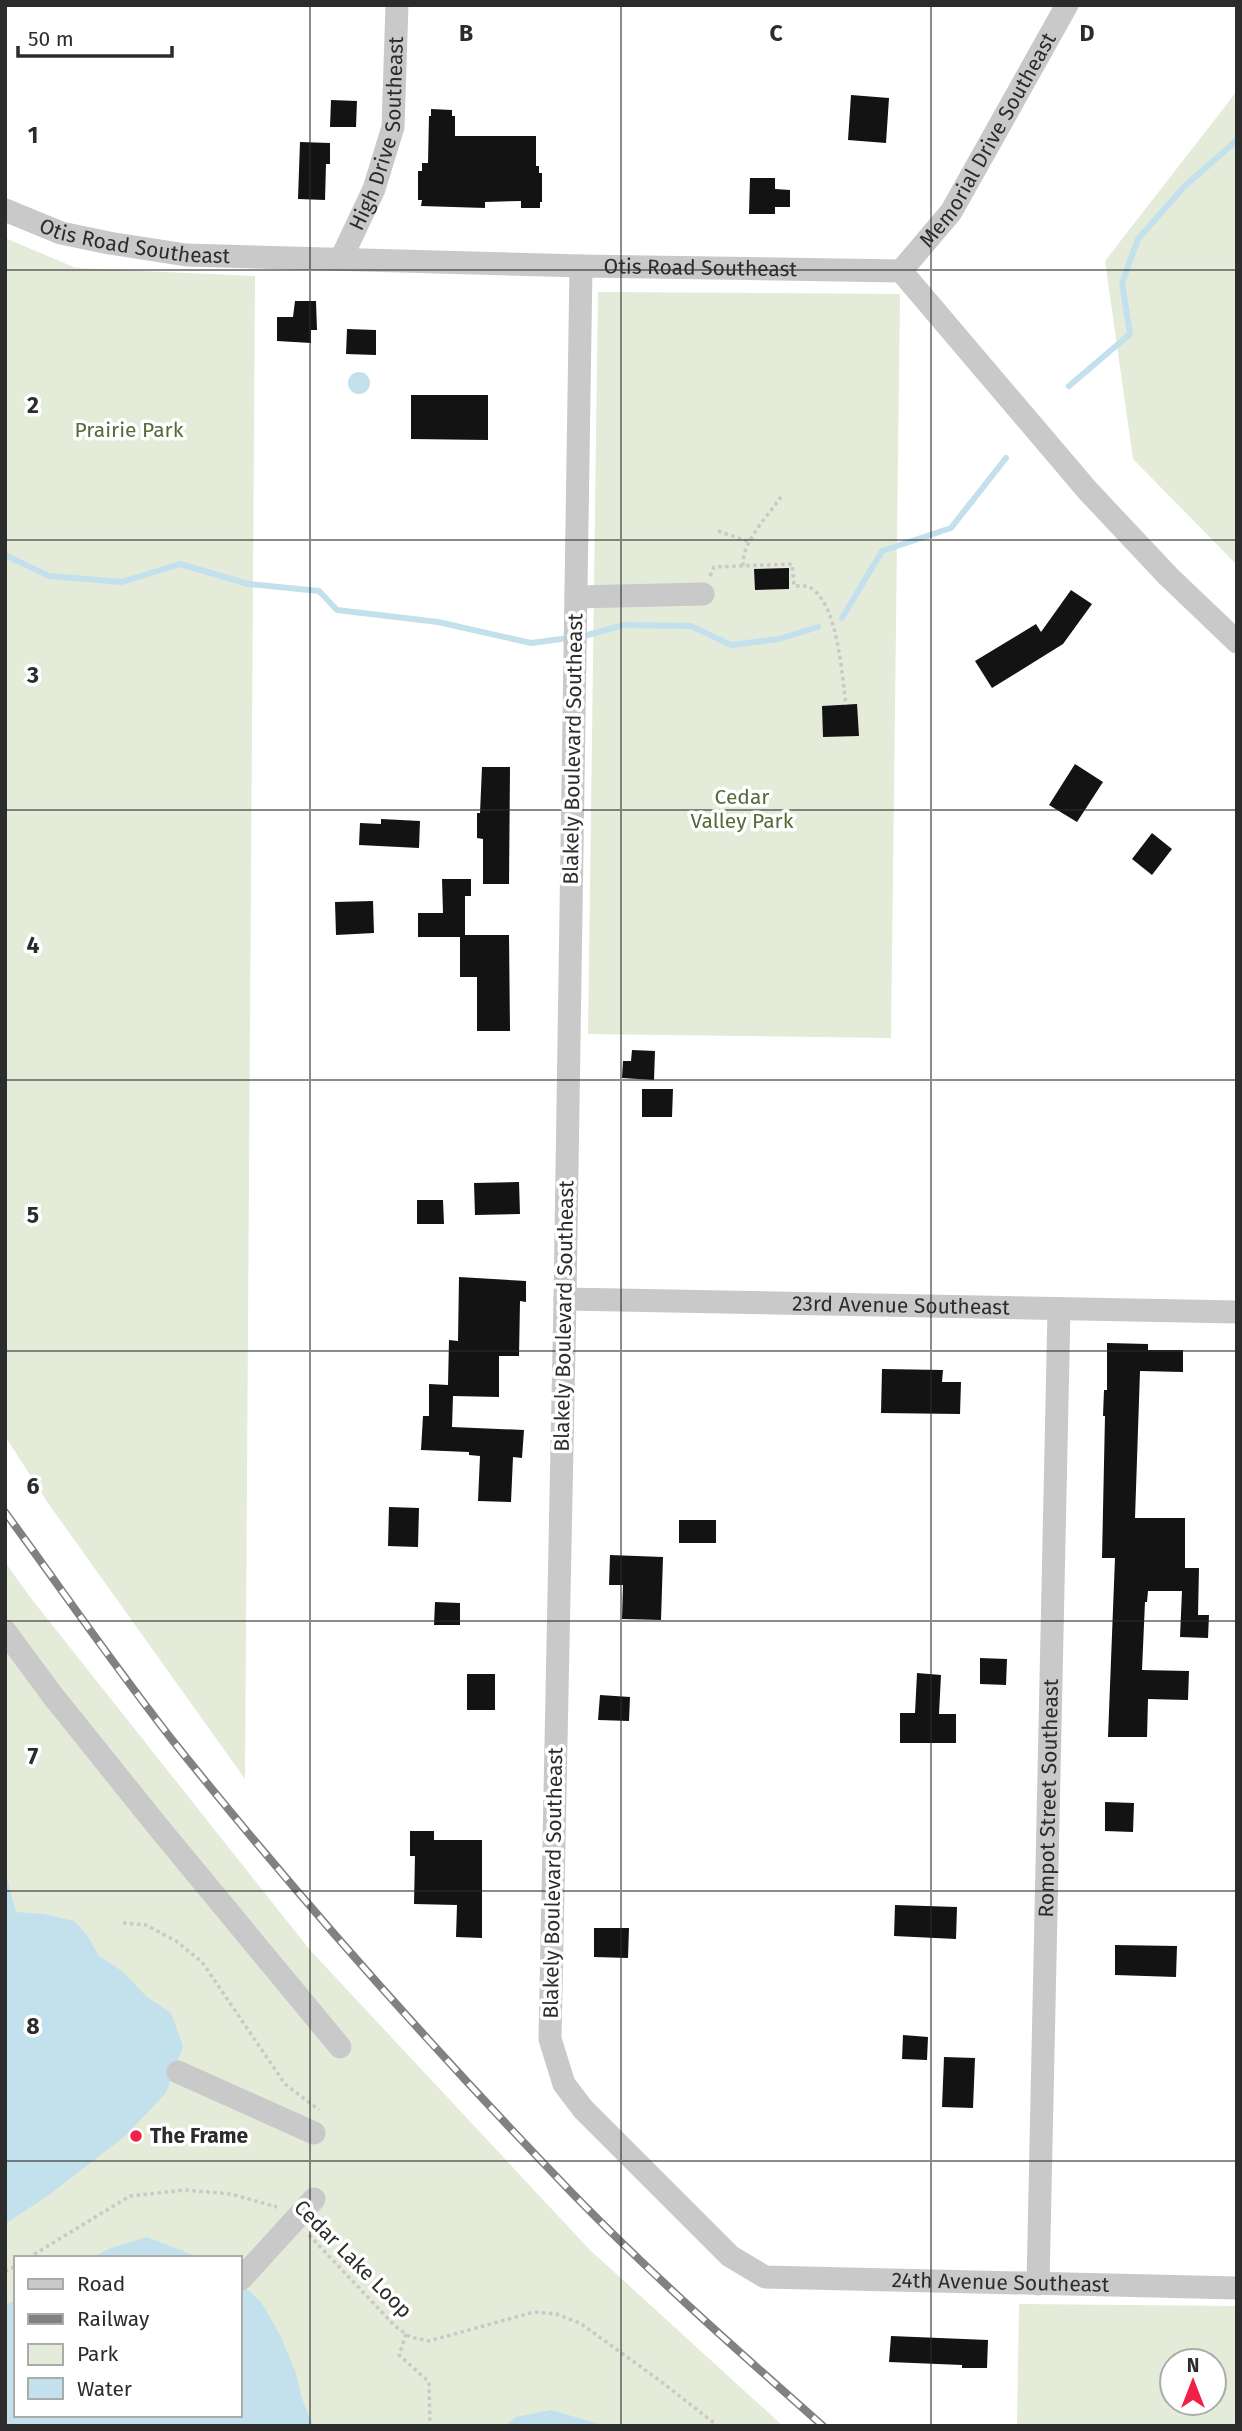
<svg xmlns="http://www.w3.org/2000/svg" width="1242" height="2431" font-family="'Fira Sans',sans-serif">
<rect width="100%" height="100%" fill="#fff"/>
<path fill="#e4ebd8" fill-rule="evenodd" d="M1237 91V565L1133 459 1105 261Z
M5 238 76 268 255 276 245 1779 48 1503 5 1436Z
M598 292 900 294 891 1038 588 1034Z
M5 1562 30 1597 310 1950 590 2250 783 2426H5ZM16 2258H240V2415H16Z
M1019 2304 1237 2306V2426H1017ZM1214 2361V2403H1172V2361Z"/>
<path fill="#c2e1ed" d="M348 383a11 11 0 1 1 22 0a11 11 0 1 1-22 0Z
M5 1872 16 1912 44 1914 74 1921 87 1935 99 1956 122 1971 147 1997 171 2013 183 2046 166 2093 125 2136 49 2195 5 2224Z
M147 2237 201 2258H92L108 2249Z
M240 2283 261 2302 279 2333 296 2373 302 2399 313 2426H5V2305L16 2300V2415H240Z
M551 2410 606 2426H504L516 2417Z"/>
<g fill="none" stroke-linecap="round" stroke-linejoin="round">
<path stroke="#c2e1ed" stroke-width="6" d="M1069 386 1130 334 1122 283 1138 239 1184 187 1237 140
M5 555 49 576 122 582 180 564 248 584 319 591 337 610 438 622 531 643 569 638
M842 618 882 551 951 528 1006 458
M580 637 624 625 691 626 731 645 779 639 818 627"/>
</g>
<path fill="#131313" d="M851 95 889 98 886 143 848 140Z
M331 100 357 101 356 127H330Z
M431 109 452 110V116H455V136H536V166H539V173H542V202H540V208H521V201L485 202V208L421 206 422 200H418V171H422V163H428L429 116H431Z
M300 142 330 143V164H326L325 200 298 199Z
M750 178H775V189L790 190V207H775V214H749Z
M295 301H316L317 330H311V343L277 341V317H293Z
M347 329 376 330V355L346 354Z
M411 395H488V440L411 439Z
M789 568V589L755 590 754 569Z
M1071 590 1092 604 1063 644 992 688 975 661 1036 624 1041 632Z
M857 704 859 736 823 737 822 706Z
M1075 764 1103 782 1077 822 1049 805Z
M482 767H510L509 884H483V839L477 838V813H480Z
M381 819 420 821 419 848 359 845 360 823 381 824Z
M1152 833 1172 849 1152 875 1132 859Z
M442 879H471V896H465V935H509L510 1031H477V977H460V937H418V913H443Z
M373 901 374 933 336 935 335 902Z
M632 1050 655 1051 654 1080 622 1078 623 1061H631Z
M642 1089H673L672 1117H642Z
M519 1182 520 1214 475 1215 474 1183Z
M417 1200H443L444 1224H417Z
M459 1277 526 1281V1302L520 1301 519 1356H499V1397L453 1396 452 1427 524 1430 522 1458 513 1457 511 1502 478 1501 480 1456 469 1455V1452L421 1450 423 1416H429V1384L448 1385 449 1340 458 1341Z
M1107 1343 1148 1344V1350H1183V1372L1140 1371 1135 1518H1185V1568H1199L1198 1615H1209L1208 1638 1180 1637 1182 1591H1148L1147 1602H1145L1142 1670 1189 1671 1188 1700 1148 1699 1147 1737H1108L1115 1558H1102L1105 1416H1103L1104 1390H1107Z
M882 1369 943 1370 942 1382H961L960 1414 881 1413Z
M389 1507 419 1508 418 1547 388 1546Z
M679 1520H716V1543H679Z
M610 1555 663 1557 661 1620 622 1619 623 1585H609Z
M435 1602 460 1603V1625H434Z
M980 1658 1007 1659 1006 1685 980 1684Z
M917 1673 941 1675 939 1714H956V1743H900V1713H915Z
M467 1674H495V1710H467Z
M600 1695 630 1697 629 1721 598 1720Z
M1105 1802 1134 1803 1133 1832 1105 1831Z
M410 1831H434V1840H482V1938L456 1937 457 1905 414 1904 415 1856H410Z
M895 1905 957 1907 956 1939 894 1936Z
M594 1928H629L628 1958 594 1957Z
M1115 1945 1177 1946 1176 1977 1115 1975Z
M903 2035 928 2037 927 2060 902 2059Z
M944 2057 975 2058 973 2108 942 2107Z
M891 2336 988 2340 987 2368H962V2365L889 2362Z"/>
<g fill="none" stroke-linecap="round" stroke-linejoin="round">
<path stroke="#c9c9c9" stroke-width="3.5" stroke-dasharray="3.5 3.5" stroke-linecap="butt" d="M718 531 750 542
M743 566C742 541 768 516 781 497
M710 576 714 567 792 564 794 586C800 586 806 585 811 588 838 605 842 675 846 705
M123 1923 146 1925 176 1941 202 1962 285 2084 319 2110
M309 2235 395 2326 410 2337 429 2341 534 2312 556 2314 580 2323 659 2380 718 2426
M28 2258 130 2196 185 2190 231 2194 277 2207
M5 2272 16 2266
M406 2334 399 2355 429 2382 430 2426"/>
<g stroke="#c9c9c9" stroke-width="23">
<path id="s1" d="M5 210 61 233 109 243 186 255 581 266 901 271 1088 491 1168 576 1237 642"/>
<path id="s2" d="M341 259 374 189 393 127 397 5"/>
<path id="s3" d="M581 266 565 1299 550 2039 564 2084 583 2109 730 2256 765 2277 1237 2288"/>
<path id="s4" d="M901 271 951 212 1067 5"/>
<path d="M576 597 703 594"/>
<path id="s5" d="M565 1299 1237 1312"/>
<path d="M5 1631 53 1696 159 1828 340 2047"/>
<path d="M178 2072 314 2133"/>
<path d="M241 2279 314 2199"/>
<path id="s6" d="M1038 2284 1059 1309"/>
</g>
<defs>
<path id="rail" d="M5 1512C62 1590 117 1670 177 1746 302 1902 435 2051 574 2195 653 2276 738 2351 823 2426"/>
</defs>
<use href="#rail" stroke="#818181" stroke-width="8"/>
<use href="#rail" stroke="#fff" stroke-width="5" stroke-dasharray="16" stroke-linecap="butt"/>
</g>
<path fill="none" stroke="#2c2c2c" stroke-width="2" stroke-opacity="0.55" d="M310 5V2426M621 5V2426M931 5V2426M5 270H1237M5 540H1237M5 810H1237M5 1080H1237M5 1351H1237M5 1621H1237M5 1891H1237M5 2161H1237"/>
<circle fill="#f21f46" stroke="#fff" stroke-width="2.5" cx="136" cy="2136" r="7"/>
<g text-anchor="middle" stroke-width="7" stroke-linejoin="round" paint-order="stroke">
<g font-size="21" fill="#2c2c2c" stroke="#fff">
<text dy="7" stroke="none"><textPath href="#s2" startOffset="133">High Drive Southeast</textPath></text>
<text dy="7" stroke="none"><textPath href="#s4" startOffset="158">Memorial Drive Southeast</textPath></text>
<text dy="7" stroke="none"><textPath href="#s1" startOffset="135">Otis Road Southeast</textPath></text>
<text dy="7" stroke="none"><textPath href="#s1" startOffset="702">Otis Road Southeast</textPath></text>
<text transform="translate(573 749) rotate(-89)" y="7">Blakely Boulevard Southeast</text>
<text dy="7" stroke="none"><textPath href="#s5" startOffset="336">23rd Avenue Southeast</textPath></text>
<text transform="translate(564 1316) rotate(-89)" y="7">Blakely Boulevard Southeast</text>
<text dy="7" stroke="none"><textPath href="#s6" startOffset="486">Rompot Street Southeast</textPath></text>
<text transform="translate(553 1883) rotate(-89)" y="7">Blakely Boulevard Southeast</text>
<text transform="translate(353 2259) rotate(45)" y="7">Cedar Lake Loop</text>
<text dy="7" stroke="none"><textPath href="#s3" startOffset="2336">24th Avenue Southeast</textPath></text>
</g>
<g font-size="21" fill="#546a37" stroke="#fff">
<text x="129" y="437">Prairie Park</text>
<text x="742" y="804">Cedar<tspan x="742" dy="24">Valley Park</tspan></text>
</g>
<g font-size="21" font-weight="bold" fill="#2c2c2c" stroke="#fff" text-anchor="start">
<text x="150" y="2143">The Frame</text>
</g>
</g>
<g font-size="23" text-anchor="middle" font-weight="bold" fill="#2c2c2c" stroke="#fff" stroke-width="7" stroke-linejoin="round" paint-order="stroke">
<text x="466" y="41">B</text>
<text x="776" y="41">C</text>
<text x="1087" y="41">D</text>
<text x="33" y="143">1</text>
<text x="33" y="413">2</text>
<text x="33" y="683">3</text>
<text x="33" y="953">4</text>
<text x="33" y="1223">5</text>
<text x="33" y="1494">6</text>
<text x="33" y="1764">7</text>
<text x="33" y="2034">8</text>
</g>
<rect width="1242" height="2431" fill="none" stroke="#2c2c2c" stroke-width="14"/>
<rect x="14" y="2256" width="228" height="161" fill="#ffffff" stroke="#ababab" stroke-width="2"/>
<rect x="28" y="2279" width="35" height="10" fill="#c9c9c9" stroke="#ababab" stroke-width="2"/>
<text x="77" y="2291" font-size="21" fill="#2c2c2c">Road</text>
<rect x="28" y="2314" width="35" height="10" fill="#818181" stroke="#ababab" stroke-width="2"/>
<text x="77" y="2326" font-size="21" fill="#2c2c2c">Railway</text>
<rect x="28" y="2344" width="35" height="21" fill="#e4ebd8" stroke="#ababab" stroke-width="2"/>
<text x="77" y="2361" font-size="21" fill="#2c2c2c">Park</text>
<rect x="28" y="2378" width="35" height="21" fill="#c2e1ed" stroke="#ababab" stroke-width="2"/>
<text x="77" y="2396" font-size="21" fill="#2c2c2c">Water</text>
<g transform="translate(1193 2382)"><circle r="33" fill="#ffffff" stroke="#ababab" stroke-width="2"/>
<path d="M0-5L12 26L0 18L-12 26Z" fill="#f21f46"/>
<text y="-10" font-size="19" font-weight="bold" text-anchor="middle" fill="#2c2c2c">N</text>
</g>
<path d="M18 46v10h154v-10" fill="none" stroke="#2c2c2c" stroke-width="3.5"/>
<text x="28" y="46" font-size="21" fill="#2c2c2c" stroke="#ffffff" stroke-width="5" paint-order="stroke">50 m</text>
</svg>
